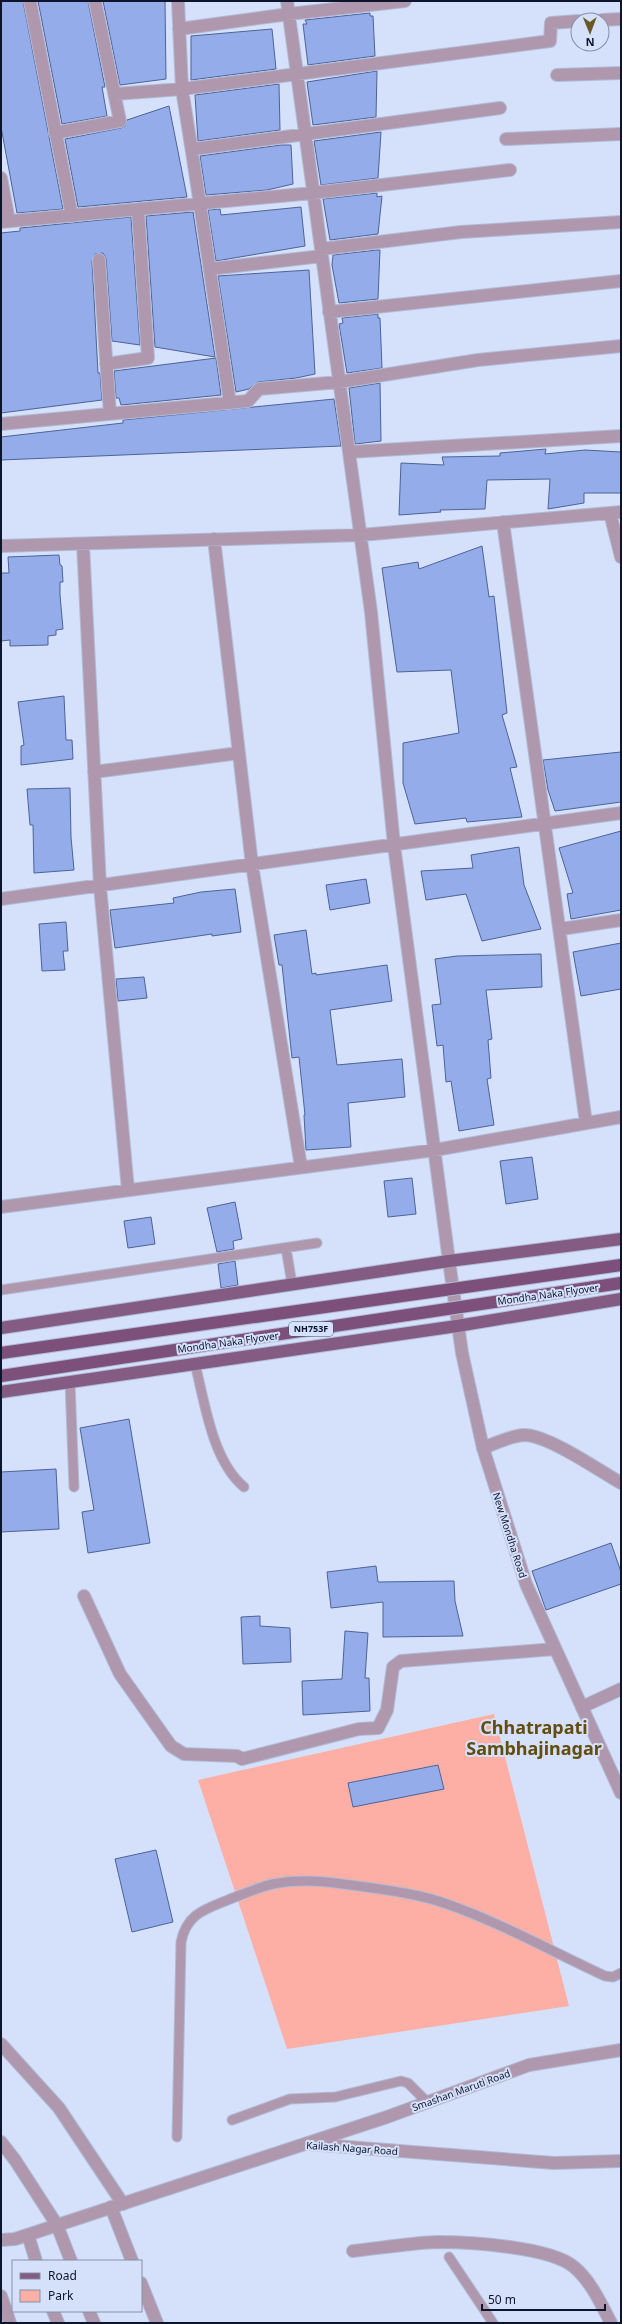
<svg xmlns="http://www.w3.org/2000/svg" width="622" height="2324" font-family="'Noto Sans',sans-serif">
<rect width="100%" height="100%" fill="#d5e0fa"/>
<path fill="#fdafa6" d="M494 1714 569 2006 287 2049 198 1780Z"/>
<path fill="#94adea" stroke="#4c6299" d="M1 1H23L63 209 17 213 1 127Z
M38 1H88L105 87H102L107 116 62 124Z
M103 1H165L166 79 120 85Z
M370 13V16H373L375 56 308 65 303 24H307L305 20Z
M272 29 276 69 191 80V36Z
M377 71 376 117 313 125 307 82Z
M279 84 280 130 198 141 195 95Z
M169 106 187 197 78 207 65 139 121 128 125 126 127 120Z
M381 132 378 178 321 185 314 141Z
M281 145H291L293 184 267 190 206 195 200 156Z
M377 193V197L382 196 378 234 330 240 323 199Z
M301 207 305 246 216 261 208 210 220 209 221 215Z
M193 212 215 357 155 347 146 216Z
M131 217 140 345 112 341 106 259 103 253 95 254 92 261 98 373H100L102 400 1 413V233L20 231V228Z
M377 250H380L378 299 339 303 332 265 333 255Z
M309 270 315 374 296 378 258 382 249 389 236 392 218 276Z
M378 314V318H380L382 368 347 373 339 324 343 323 342 318Z
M216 358 221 395 121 405 119 398H116L114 371Z
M380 383 381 441 355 444 349 388Z
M334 399 341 446 1 460V437L123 423V420Z
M546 449 545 454 585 450 621 452V493H584V503L548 509 550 479 487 480 485 509 440 510 441 512 399 515 401 463 444 465 442 457 500 456V453Z
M482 546 489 597 494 596 507 713 502 715 517 767 510 768 522 817 467 822 466 818 415 824 403 783V743L459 733 451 670 397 672 382 568 418 562 419 569Z
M59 555 60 565 62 566 63 582H60V595L63 629 56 630V635L48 636V645L10 646V640L1 641V573H9L8 557Z
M64 696 66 740H72L73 759 21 765V746L24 745 18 702Z
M621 752V802L555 811 548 790 543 760Z
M70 788 71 837 74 870 34 873 33 825H30L27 789Z
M621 831V910L571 919 567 894 573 893 559 848Z
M519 847 524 885 541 929 482 941 466 894 426 900 421 871 473 868 471 855Z
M366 879 370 903 330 910 326 885Z
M235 889 241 932 212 936V934L115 948 110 910 174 903 173 898 201 892Z
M66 922 68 951H63L65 970 42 971 39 924Z
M306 930 312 974 316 973V975L387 965 392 1001 330 1010 337 1065 402 1059 405 1097 348 1103 351 1147 306 1150 304 1115H305L299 1057 292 1058 282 965H279L274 935Z
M621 943V989L581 996 573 952Z
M541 954 542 987 486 990 492 1039 488 1040 491 1078 487 1079 494 1125 459 1131 451 1081 446 1082 443 1045 437 1046 432 1005 441 1004 435 959 457 956Z
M144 977 147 998 118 1001 116 979Z
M532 1157 538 1199 506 1204 500 1161Z
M412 1178 416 1214 388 1217 384 1181Z
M235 1202 242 1239 233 1241 234 1249 217 1252 207 1208Z
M151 1217 155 1244 128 1248 124 1221Z
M235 1261 238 1285 221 1288 218 1264Z
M129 1419 150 1543 88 1553 82 1512 94 1510 80 1428Z
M56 1469 59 1529 1 1532V1472Z
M611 1543 621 1572V1584L546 1610 532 1571Z
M376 1566 378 1582 454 1581 455 1601 463 1636 383 1637V1602L331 1608 327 1572Z
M260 1616V1626L290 1628 291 1662 243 1664 241 1617Z
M345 1631 368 1633 365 1678H369L370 1711 303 1715 302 1681 342 1679Z
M438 1765 444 1789 353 1807 348 1783Z
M156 1850 173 1922 132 1932 115 1859Z"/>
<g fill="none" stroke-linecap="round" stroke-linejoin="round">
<defs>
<path id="service" d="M286 1248 292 1284
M1 1290 317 1243
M195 1364C205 1403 212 1460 244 1487
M70 1382 74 1487
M232 2120 290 2099 335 2097 401 2081 408 2083 427 2102
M177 2137 181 1942C187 1913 206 1909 230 1899 244 1894 259 1887 273 1884 301 1878 330 1882 358 1886 387 1890 419 1894 447 1904 501 1923 553 1952 605 1976L613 1977 621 1973
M449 2257 493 2323"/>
<path id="minor" d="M30 1 72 216
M178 1 182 89 192 152
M287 1 371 612 394 845 449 1261
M602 20 621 19
M179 29 289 14 405 1
M557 75 621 73
M115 94 182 89 550 41 551 23 578 21
M55 133 120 121 95 1
M506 139 621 134
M1 178 9 221
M1 222 313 193 510 170
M321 249 461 232 621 222
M99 260 110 414
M210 269 322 256
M329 312 621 281
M106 364 148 358 138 210
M230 403 192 152 194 149 500 108
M1 424 248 401 259 389 339 382 478 360 621 346
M349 452 621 436
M610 513 621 557
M503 522 586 1123
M214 539 252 865 301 1167
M83 544 100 886 128 1190
M1 546 361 535 621 512
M94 772 239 753
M1 899 621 813
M561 929 621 920
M1 1207 435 1150 621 1117
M483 1448C496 1443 510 1436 524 1435 548 1435 598 1470 621 1483
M84 1596 120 1674 171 1746 184 1754 237 1756 242 1759 359 1729 378 1728 387 1710 393 1667 401 1661 555 1649
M582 1707 621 1689
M1 2044 59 2108 123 2204
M1 2142 15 2160 57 2225 71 2261
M111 2207 132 2261
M28 2235 36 2261
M353 2251C381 2248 410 2243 438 2242 470 2242 551 2247 574 2267 591 2281 601 2304 611 2323
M141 2283 157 2323
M1 2296 10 2323
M53 2311 58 2323
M89 2311 94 2323"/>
<path id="tertiary" d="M449 1261 462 1353 483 1448 526 1584 621 1793
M309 2144 554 2163 621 2161
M1 2240 15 2239 387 2117 529 2065 621 2050"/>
<path id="primary" d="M1 1328 449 1261 621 1239
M1 1392 457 1326 621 1299"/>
</defs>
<use href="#service" stroke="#b1bbd5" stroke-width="11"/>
<use href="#minor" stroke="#b1bbd5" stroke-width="14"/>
<use href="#tertiary" stroke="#b1bbd5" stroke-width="14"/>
<use href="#primary" stroke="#b1bbd5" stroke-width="14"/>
<use href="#service" stroke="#af98ae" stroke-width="9"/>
<use href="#minor" stroke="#af98ae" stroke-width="12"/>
<use href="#tertiary" stroke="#af98ae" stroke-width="12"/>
<use href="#primary" stroke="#845b83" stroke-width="12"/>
<defs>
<path id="trunk-bridge" d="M1 1353 621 1265
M1 1376 621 1283"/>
</defs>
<use href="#trunk-bridge" stroke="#b1bbd5" stroke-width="14" stroke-linecap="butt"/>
<use href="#trunk-bridge" stroke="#7c507b" stroke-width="12"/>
</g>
<g text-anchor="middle" stroke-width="4" stroke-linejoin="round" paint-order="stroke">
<rect fill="#d5e0fa" stroke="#49526a" stroke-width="1" x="289" y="1322" width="44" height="14" rx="3"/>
<g font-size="9" font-weight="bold" fill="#0d152c">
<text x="311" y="1332">NH753F</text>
</g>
<g font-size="10" fill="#0d152c" stroke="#d5e0fa">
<text transform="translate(548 1294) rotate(-8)" y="4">Mondha Naka Flyover</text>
<text transform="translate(228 1342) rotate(-8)" y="4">Mondha Naka Flyover</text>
<text transform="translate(510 1535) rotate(72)" y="4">New Mondha Road</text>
<text transform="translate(461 2090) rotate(-20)" y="4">Smashan Maruti Road</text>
<text transform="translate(352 2148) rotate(4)" y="4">Kailash Nagar Road</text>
</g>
<g font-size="18" font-weight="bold" fill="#624c0f" stroke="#d5e0fa">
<text x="534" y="1734">Chhatrapati<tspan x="534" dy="21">Sambhajinagar</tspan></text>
</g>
</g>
<rect width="622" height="2324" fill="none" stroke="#0d152c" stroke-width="4"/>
<rect x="12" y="2260" width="130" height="52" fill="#d5e0fa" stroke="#858fa8"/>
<rect x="20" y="2273" width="20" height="6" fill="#845b83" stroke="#858fa8"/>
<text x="48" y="2280" font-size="12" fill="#0d152c">Road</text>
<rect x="20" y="2290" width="20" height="12" fill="#fdafa6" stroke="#858fa8"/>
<text x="48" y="2300" font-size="12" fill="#0d152c">Park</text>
<g transform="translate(590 32) rotate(179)"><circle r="19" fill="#d5e0fa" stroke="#858fa8"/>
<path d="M0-3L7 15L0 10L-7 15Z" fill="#6b5725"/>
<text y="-6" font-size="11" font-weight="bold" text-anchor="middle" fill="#0d152c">N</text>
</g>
<path d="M482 2304v6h123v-6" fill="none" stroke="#0d152c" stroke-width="2"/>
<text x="488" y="2304" font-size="12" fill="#0d152c" stroke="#d5e0fa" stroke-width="3" paint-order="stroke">50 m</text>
</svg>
